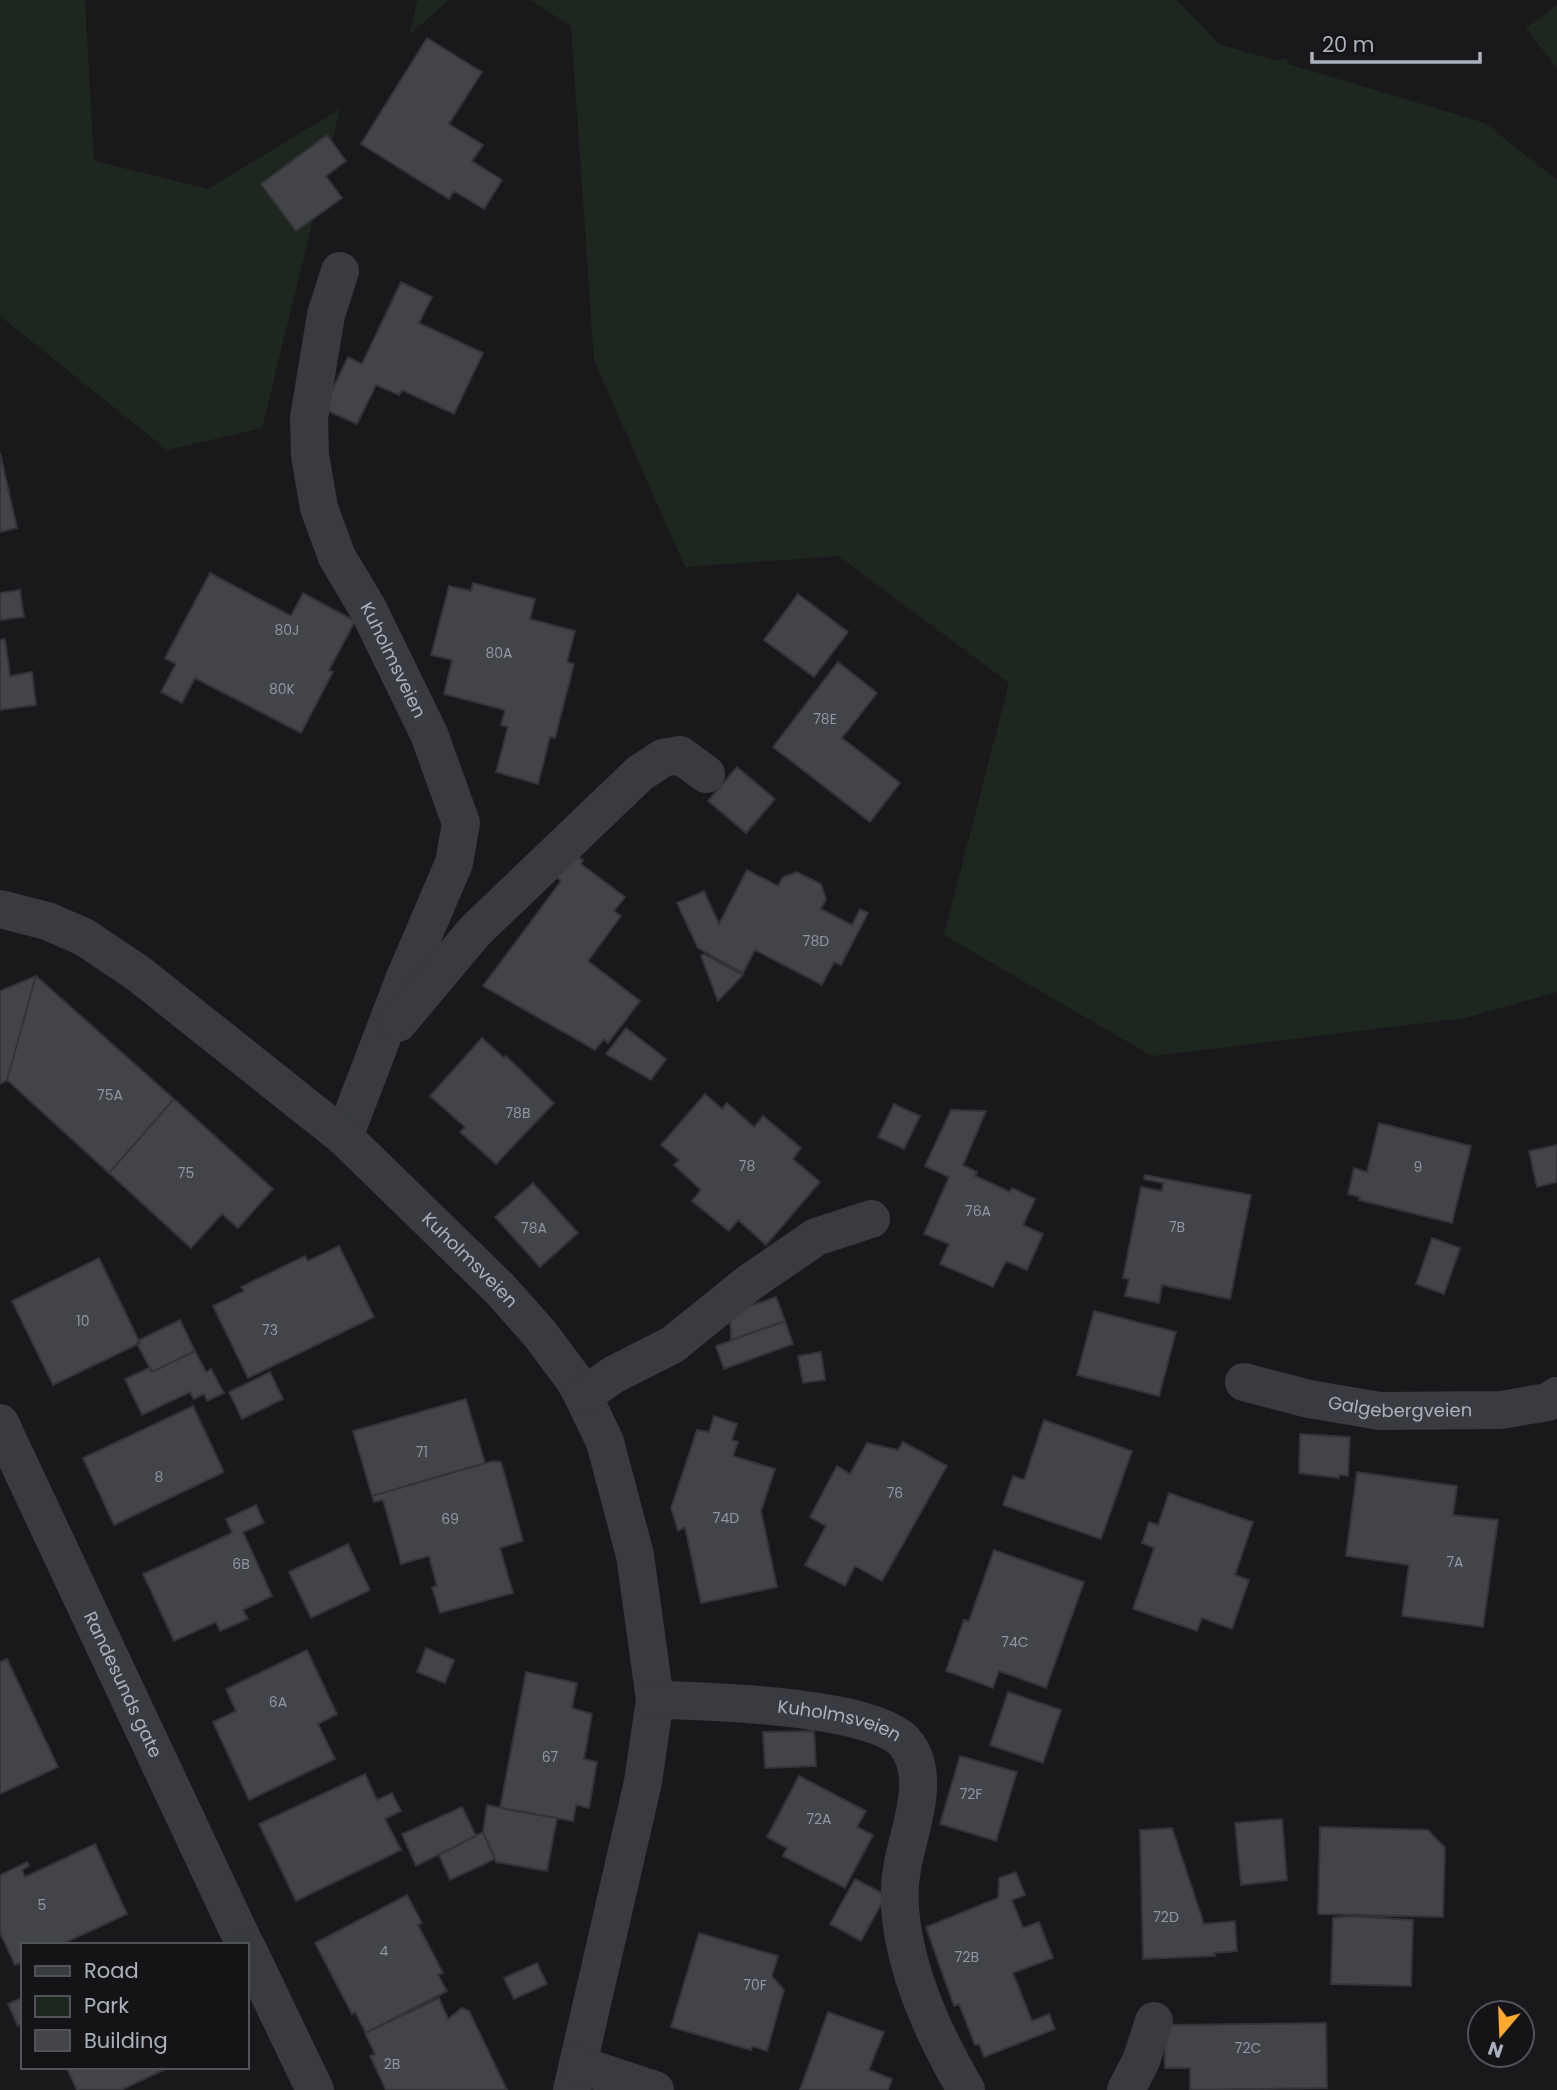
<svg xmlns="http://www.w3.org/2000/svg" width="1557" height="2090" font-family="Poppins,sans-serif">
<rect width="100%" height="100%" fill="#19191c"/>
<path fill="#1e271f" d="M0 0H85L94 161 208 189 340 109 262 428 167 450 0 316Z
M418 0H449L409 35Z
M530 0H1177L1219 44 1277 61 1287 58 1288 64 1485 123 1557 180V992L1465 1018 1152 1056 944 935 1009 683 839 556 685 567 594 360 571 26Z
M1557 5V68L1526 28Z"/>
<path fill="#434449" stroke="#333338" stroke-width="2" d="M427 38 482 72 449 124 483 145 472 161 502 180 484 209 454 191 449 199 361 144Z
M327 135 346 161 326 176 342 198 296 231 261 184Z
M401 282 432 297 419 323 483 353 454 414 402 390 399 395 376 385 357 424 323 409 348 357 362 364Z
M0 453 17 528 0 532Z
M210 573 291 616 303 593 355 621 329 670 333 672 301 733 195 678 182 703 161 692 176 664 165 658Z
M473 583 535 599 530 619 575 631 567 662 574 664 555 738 550 737 538 784 496 772 508 727 501 725 505 710 444 694 452 660 431 655 449 586 471 591Z
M20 590 24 617 0 620V593Z
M798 594 848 632 814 677 764 640Z
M5 639 10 676 32 672 36 705 0 710V640Z
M838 662 877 693 842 738 900 783 870 822 773 747Z
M737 767 775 799 746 833 708 801Z
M572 853 583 860 581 864 625 897 614 911 621 916 588 961 640 1001 608 1043 604 1039 595 1050 483 986 561 881 555 876Z
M747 870 778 886 783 877 797 872 821 884 826 899 821 909 852 925 860 909 868 913 841 965 834 962 822 985 755 950 743 973 698 948 677 903 704 891 719 924Z
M704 954 743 975 718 1001 701 956Z
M36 976 7 1080 0 1084V991Z
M36 976 174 1099 109 1173 7 1080Z
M626 1028 666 1059 651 1080 606 1054Z
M482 1038 504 1058 506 1056 554 1103 496 1164 460 1132 465 1127 430 1096Z
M705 1094 722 1109 727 1103 754 1127 763 1116 801 1148 793 1159 820 1182 766 1245 738 1220 729 1231 692 1201 701 1190 674 1165 679 1160 661 1145Z
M174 1099 273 1189 238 1228 222 1214 191 1248 109 1173Z
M894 1104 920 1116 904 1149 878 1137Z
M951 1110 986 1111 963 1165 977 1172 975 1176 1010 1192 1012 1188 1035 1199 1023 1225 1043 1234 1027 1270 1006 1261 993 1287 940 1264 949 1244 924 1234 949 1177 925 1166Z
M1379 1123 1471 1146 1452 1223 1359 1200 1360 1197 1348 1194 1354 1168 1367 1172Z
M1557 1145V1182L1537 1187 1529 1151Z
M1145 1175 1251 1195 1230 1299 1162 1285 1159 1303 1125 1296 1129 1279 1123 1278 1141 1187 1162 1191 1163 1183 1144 1179Z
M533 1183 578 1233 540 1267 495 1217Z
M1432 1238 1460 1248 1444 1294 1416 1284Z
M339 1246 374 1317 248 1378 213 1306 244 1291 241 1287 305 1256 308 1261Z
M99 1258 140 1343 53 1385 12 1301Z
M776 1297 785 1321 731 1340 730 1313Z
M1094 1311 1176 1332 1159 1396 1077 1375Z
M180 1320 195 1351 152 1372 137 1344 139 1340Z
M785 1321 793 1344 724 1369 716 1346Z
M195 1351 206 1372 211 1369 224 1393 207 1401 204 1394 194 1399 190 1392 142 1415 125 1379 149 1368 152 1372Z
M821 1352 825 1380 803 1383 798 1356Z
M270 1372 283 1399 242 1419 229 1392Z
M466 1399 485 1463 372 1496 353 1431Z
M193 1406 224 1472 114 1525 83 1458Z
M714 1416 737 1424 732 1440 738 1442 733 1456 775 1469 761 1511 777 1587 701 1603 685 1527 678 1531 671 1508 697 1430 709 1432Z
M1044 1420 1132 1451 1101 1539 1003 1505 1013 1476 1024 1480Z
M1300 1434 1350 1437 1348 1476 1339 1475V1478L1299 1473Z
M903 1442 947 1466 882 1581 855 1566 845 1586 805 1565 826 1526 810 1517 837 1466 850 1474 867 1443 898 1450Z
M493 1461 501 1462 523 1541 500 1548 513 1593 440 1613 432 1587 437 1586 429 1556 401 1564 383 1500 374 1502 372 1496Z
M1357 1472 1457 1486 1453 1515 1498 1520 1483 1627 1402 1616 1409 1565 1346 1556Z
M1169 1493 1253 1522 1235 1575 1249 1580 1232 1629 1202 1618 1197 1631 1133 1609 1154 1548 1142 1543 1149 1522 1158 1525Z
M256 1505 264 1523 243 1532 272 1596 243 1610 248 1619 220 1631 216 1622 174 1641 143 1574 232 1533 226 1519Z
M348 1544 370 1590 311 1618 289 1572Z
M994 1550 1084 1582 1046 1688 999 1671 993 1688 946 1671 964 1620 969 1621Z
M426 1648 454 1660 445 1683 417 1672Z
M307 1650 337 1714 318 1724 335 1759 249 1800 213 1722 236 1711 226 1689Z
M7 1659 58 1767 0 1794V1662Z
M526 1672 577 1683 572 1708 592 1714 584 1759 597 1762 589 1808 576 1805 573 1821 500 1808Z
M1008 1692 1061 1710 1043 1763 990 1745Z
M814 1731 816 1766 765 1768 763 1732Z
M960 1756 1017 1772 996 1841 940 1824Z
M365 1774 377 1800 392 1793 401 1811 385 1819 401 1850 296 1901 259 1824Z
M799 1776 866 1811 857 1827 873 1835 845 1888 783 1856 787 1848 767 1837Z
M487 1805 557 1818 547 1871 496 1862 483 1832Z
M462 1807 476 1836 416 1866 402 1834Z
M1282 1819 1287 1880 1241 1885 1235 1823Z
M1320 1827 1428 1830 1445 1848 1443 1917 1318 1914Z
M1172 1828 1204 1924 1235 1921 1237 1951 1214 1953 1215 1956 1143 1959 1140 1830Z
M483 1832 495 1859 450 1880 439 1855Z
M95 1844 127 1914 60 1945H23V1962L15 1965 0 1933V1875L27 1862 29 1866 22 1870 25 1877Z
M1016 1872 1025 1895 1012 1900 1023 1928 1039 1922 1053 1958 1013 1973 1032 2021 1049 2014 1055 2029 984 2057 979 2044 975 2045 959 2004 954 2006 950 1995 926 1927 998 1898 999 1878Z
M855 1879 886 1895 861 1941 830 1924Z
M407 1895 422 1923 418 1925 443 1973 438 1975 447 1991 366 2033 355 2012 352 2014 315 1943Z
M1349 1916 1413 1920 1411 1986 1331 1984 1333 1918Z
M699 1933 778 1956 772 1976 784 1990 767 2051 752 2046 751 2050 671 2027Z
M537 1963 547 1984 514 1999 504 1978Z
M23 1997V2023L18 2026 8 2004Z
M439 1998 448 2019 462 2008 469 2011 507 2090H386L370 2056 375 2054 365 2033Z
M828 2012 884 2032 869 2070 892 2079 888 2090H800Z
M1326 2023 1327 2088 1190 2090V2068H1165L1164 2025Z
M66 2067H170L121 2090H77Z"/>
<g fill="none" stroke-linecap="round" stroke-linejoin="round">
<g stroke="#393b41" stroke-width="38">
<path id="s1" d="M340 271 326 315 309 418 310 455 319 508 337 557 368 609 429 734 461 823 454 863 404 980 344 1137"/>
<path id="s2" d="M0 909 47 921 84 937 139 974 344 1137 500 1289 540 1334 575 1381 583 1396 605 1442 635 1555 655 1700 643 1782 572 2090"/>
<path d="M398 1023 475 931 640 773 663 758 680 755 706 774"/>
<path id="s3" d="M1244 1382 1309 1399 1380 1411 1501 1410 1548 1402 1557 1396"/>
<path d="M583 1396 613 1375 672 1345 749 1283 816 1237 871 1219"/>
<path id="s4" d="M0 1423 245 1945"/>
<path id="s5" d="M655 1700C704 1701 879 1705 907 1745 932 1780 908 1831 902 1869 898 1890 900 1917 904 1938 914 1992 939 2043 966 2090"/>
<path d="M247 1948 315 2090"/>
<path d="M579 2065 655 2090"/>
<path d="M1126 2090 1141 2061 1154 2021"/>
</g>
</g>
<g text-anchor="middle" stroke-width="5" stroke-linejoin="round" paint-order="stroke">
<g font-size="14" fill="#90969f">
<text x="287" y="635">80J</text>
<text x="499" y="658">80A</text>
<text x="282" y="694">80K</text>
<text x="825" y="724">78E</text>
<text x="816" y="946">78D</text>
<text x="110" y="1100">75A</text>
<text x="518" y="1118">78B</text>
<text x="747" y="1171">78</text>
<text x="1418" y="1172">9</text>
<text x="186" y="1178">75</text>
<text x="978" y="1216">76A</text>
<text x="1177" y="1232">7B</text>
<text x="534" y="1233">78A</text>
<text x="83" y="1326">10</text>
<text x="270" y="1335">73</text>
<text x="422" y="1457">71</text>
<text x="159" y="1482">8</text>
<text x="895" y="1498">76</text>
<text x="726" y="1523">74D</text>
<text x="450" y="1524">69</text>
<text x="1455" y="1567">7A</text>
<text x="241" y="1569">6B</text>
<text x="1015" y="1647">74C</text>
<text x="278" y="1707">6A</text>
<text x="550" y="1762">67</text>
<text x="971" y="1799">72F</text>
<text x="819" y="1824">72A</text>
<text x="42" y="1910">5</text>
<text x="1166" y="1922">72D</text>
<text x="384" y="1956">4</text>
<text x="967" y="1962">72B</text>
<text x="755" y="1990">70F</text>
<text x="1248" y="2053">72C</text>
<text x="392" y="2069">2B</text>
</g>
<g font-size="18" fill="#aab1bc" stroke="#141417">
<text dy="6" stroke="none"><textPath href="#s1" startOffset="411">Kuholmsveien</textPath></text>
<text dy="6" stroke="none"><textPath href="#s2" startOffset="593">Kuholmsveien</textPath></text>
<text dy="6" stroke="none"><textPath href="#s3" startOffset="159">Galgebergveien</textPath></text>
<text dy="6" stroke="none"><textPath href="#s4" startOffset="289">Randesunds gate</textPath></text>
<text dy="6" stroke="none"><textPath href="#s5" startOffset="186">Kuholmsveien</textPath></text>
</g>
</g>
<rect x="21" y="1943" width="228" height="126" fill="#141417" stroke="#505359" stroke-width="2"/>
<rect x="35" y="1966" width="35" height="10" fill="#393b41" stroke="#505359" stroke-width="2"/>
<text x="84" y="1978" font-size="21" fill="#aab1bc">Road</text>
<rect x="35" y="1996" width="35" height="21" fill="#1e271f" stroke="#505359" stroke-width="2"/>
<text x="84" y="2013" font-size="21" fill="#aab1bc">Park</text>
<rect x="35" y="2030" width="35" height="21" fill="#434449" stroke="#505359" stroke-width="2"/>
<text x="84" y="2048" font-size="21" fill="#aab1bc">Building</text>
<g transform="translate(1501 2034) rotate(199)"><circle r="33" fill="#141417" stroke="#505359" stroke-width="2"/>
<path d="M0-5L12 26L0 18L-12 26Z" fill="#ffaa2e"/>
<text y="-10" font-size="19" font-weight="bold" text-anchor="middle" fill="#aab1bc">N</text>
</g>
<path d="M1312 52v10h168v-10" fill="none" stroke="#aab1bc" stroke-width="3.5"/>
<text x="1322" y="52" font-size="21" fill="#aab1bc" stroke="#141417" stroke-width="5" paint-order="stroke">20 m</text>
</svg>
